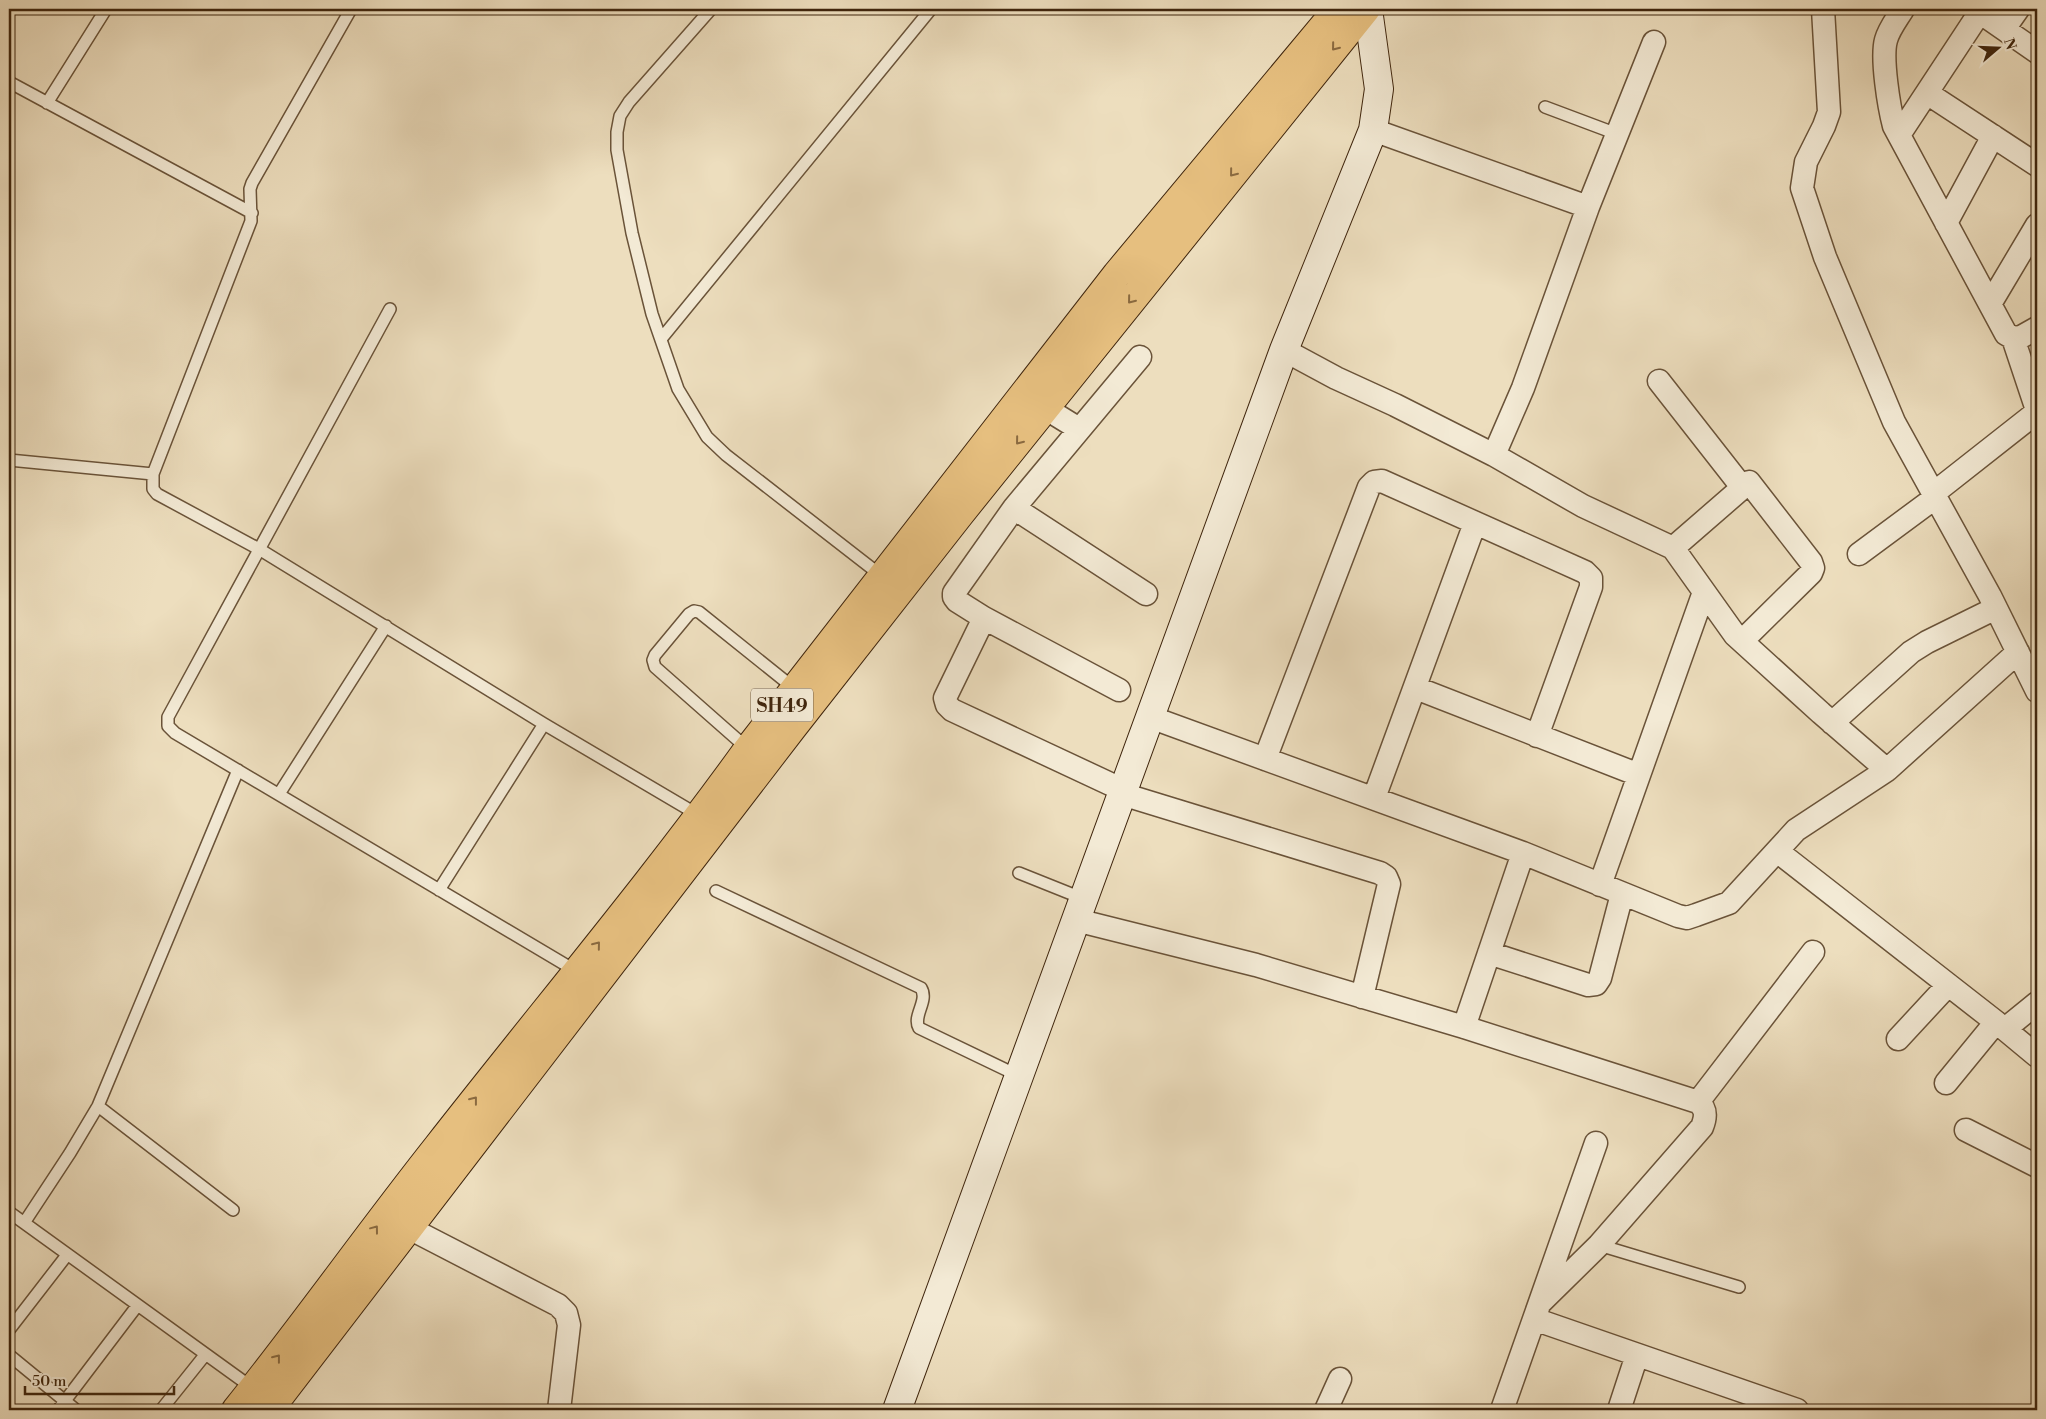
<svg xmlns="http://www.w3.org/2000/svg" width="2046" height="1419" font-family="'Libre Bodoni',serif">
<rect width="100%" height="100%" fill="#eddebe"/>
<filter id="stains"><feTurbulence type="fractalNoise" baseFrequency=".004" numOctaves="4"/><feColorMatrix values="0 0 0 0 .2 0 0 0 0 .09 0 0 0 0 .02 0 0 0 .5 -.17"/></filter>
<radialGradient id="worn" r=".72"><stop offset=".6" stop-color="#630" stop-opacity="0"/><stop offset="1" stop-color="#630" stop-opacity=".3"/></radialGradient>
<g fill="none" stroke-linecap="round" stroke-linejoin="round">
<defs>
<path id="lane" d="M351 9 252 183 250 189 251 221 153 474V489L157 494 259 549 544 724 700 816
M711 9 629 102 620 116 617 132V150L632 233 652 314 678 389 707 437 726 455 883 577
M9 82 252 213
M47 103 106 9
M1545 107 1617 134
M390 309 168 717V726L175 733 576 971
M661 339 931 9
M9 460 153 474
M748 749 655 667 653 660 655 655 689 614 694 611 699 612 795 689
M279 794 386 626
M1019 873 1084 899
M439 890 544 724
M716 891 921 988C929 1001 912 1016 919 1028L1019 1076
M98 1106 233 1210
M9 1212 254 1389
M24 1223 70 1153 98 1106 238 770
M1599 1245 1739 1287
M9 1330 67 1255
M9 1355 76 1410
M58 1410 137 1306
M161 1410 205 1355"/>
<path id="street" d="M1823 9 1829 112 1824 126 1806 162 1802 188 1825 257 1894 422 1990 596 2037 691
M1903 9C1897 19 1889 29 1886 40 1881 58 1889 107 1894 126L2006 334 2013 338 2021 337 2037 328
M1975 9 2037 52
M2004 29 2018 9
M1927 93 2037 165
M1373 130 1588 207
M1899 135 1980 12
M1946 223 1993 136
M1990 304 2037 225
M2013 338 2037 410
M1284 350 1336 378 1395 405 1494 455 1583 506 1673 548 1735 635 1821 713 1887 770 2018 652
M1659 381 1742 487
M1045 408 1079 429
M1494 455 1523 388 1588 207 1654 42
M1934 493 2037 412
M1014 508 1146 594
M1673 548 1749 482 1811 562 1813 568 1811 573 1742 641
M1859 554 1936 497
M984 618 945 698 947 705 952 710 1123 790
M1416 688 1639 775
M1119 690 984 618 957 601 954 597V593L1014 508 1140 357
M1150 717 1523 853 1678 916 1687 918 1696 915 1729 903 1796 830 1887 770
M1832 723 1911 652 1927 642 1996 608
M1265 759 1369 487 1374 482 1382 481 1585 572 1591 578V587L1537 736
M1122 794 1380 873 1386 877 1389 884 1362 997
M1374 798 1475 523
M1777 851 1996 1022 2037 1056
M1600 885 1704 592
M1076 920 1256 965 1464 1027 1698 1102C1707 1109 1706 1117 1702 1127L1599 1245 1540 1303
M1489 953 1588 985 1596 984 1600 978 1622 894
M1464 1027 1523 853
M2005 1029 2037 1003
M1898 1039 1948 985
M1946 1083 1996 1022
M1698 1102 1813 952
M1966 1130 2037 1166
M409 1228 558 1305 566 1313 569 1325 559 1410
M1534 1319 1797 1410
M1326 1410 1340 1379
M1502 1410 1596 1143
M1619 1410 1637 1355"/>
<path id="secondary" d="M897 1410 1284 350 1373 130 1379 89 1368 9"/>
<path id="primary" d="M236 1410C305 1324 369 1233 438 1146 541 1014 650 885 748 749L1117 274 1338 9
M269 1410 793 727 960 514 1366 9"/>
</defs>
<use href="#lane" stroke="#6a5339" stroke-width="14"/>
<use href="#street" stroke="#6a5339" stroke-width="25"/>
<use href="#secondary" stroke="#3f250d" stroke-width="30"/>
<use href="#primary" stroke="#3f250d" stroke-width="30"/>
<use href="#lane" stroke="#f3ead5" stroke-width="11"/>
<use href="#street" stroke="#f3ead5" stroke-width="22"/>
<use href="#secondary" stroke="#f3ead5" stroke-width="28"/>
<use href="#primary" stroke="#e6bf7f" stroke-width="28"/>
</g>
<defs><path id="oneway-chevron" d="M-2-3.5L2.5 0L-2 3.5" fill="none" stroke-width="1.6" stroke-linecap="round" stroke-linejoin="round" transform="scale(1.25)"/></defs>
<g stroke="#8a6a40">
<use href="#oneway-chevron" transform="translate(1335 47) rotate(129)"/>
<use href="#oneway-chevron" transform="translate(1233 173) rotate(129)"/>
<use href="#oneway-chevron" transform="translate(1131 300) rotate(129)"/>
<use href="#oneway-chevron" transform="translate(1019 441) rotate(129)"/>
<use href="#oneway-chevron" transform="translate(597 945) rotate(-51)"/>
<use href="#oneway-chevron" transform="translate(474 1100) rotate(-52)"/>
<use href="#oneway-chevron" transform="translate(375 1229) rotate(-53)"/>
<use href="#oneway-chevron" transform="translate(277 1358) rotate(-52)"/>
</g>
<g text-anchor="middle" stroke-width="4" stroke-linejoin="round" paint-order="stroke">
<rect fill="#f3ead5" stroke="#756049" stroke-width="1" x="751" y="688.5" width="62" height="33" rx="4"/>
<g font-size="19" font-weight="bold" fill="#3f250d">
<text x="782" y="712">SH49</text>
</g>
</g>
<rect width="2046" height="1419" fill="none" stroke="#eddebe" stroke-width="30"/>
<rect x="10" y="10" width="2026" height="1399" fill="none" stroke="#3f250d" stroke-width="2.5"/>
<rect x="15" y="15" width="2016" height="1389" fill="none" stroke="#3f250d"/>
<g transform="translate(1998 48) rotate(71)" stroke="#f3ead5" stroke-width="4" paint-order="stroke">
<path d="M0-4L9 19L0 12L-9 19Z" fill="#3f250d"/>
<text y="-8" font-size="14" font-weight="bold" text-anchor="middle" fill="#3f250d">N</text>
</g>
<path d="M25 1386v8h149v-8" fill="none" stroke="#3f250d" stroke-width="2.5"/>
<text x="32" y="1386" font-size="15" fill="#3f250d" stroke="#f3ead5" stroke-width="4" paint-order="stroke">50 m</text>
<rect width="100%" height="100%" filter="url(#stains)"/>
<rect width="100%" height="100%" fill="url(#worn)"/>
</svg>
